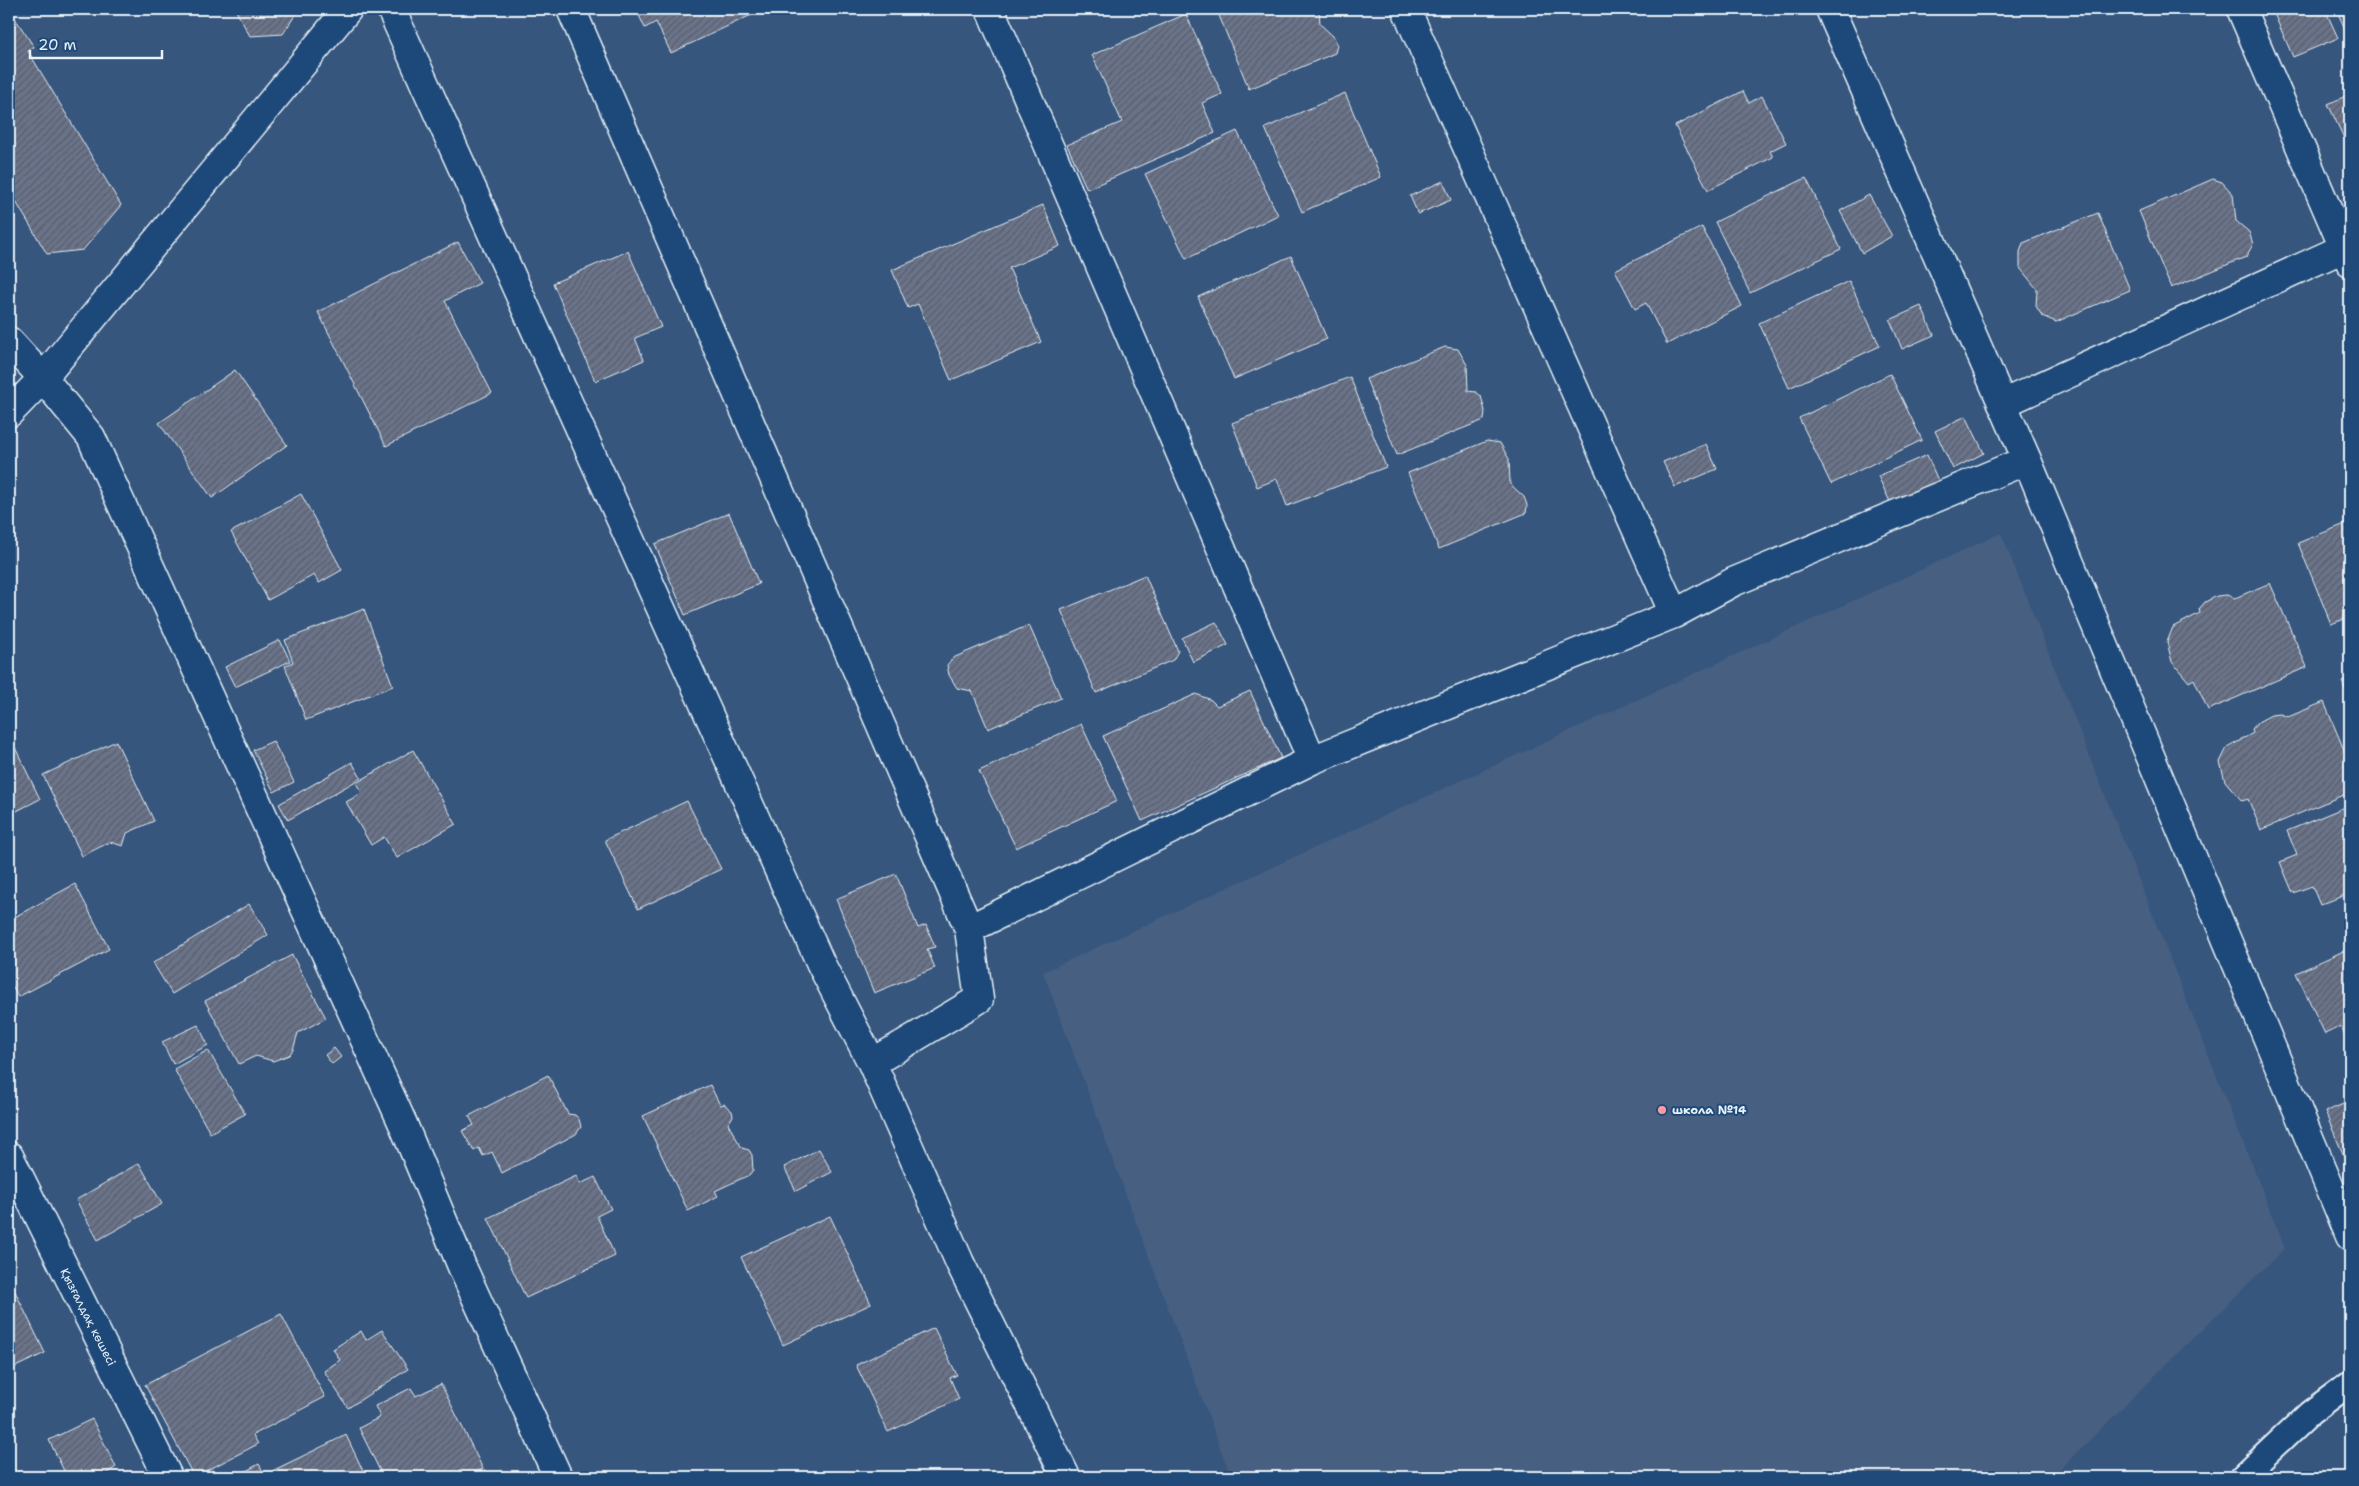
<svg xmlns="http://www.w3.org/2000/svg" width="2359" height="1486" font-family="'Shantell Sans',sans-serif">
<defs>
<pattern id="building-hatch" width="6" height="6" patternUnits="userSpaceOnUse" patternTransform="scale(1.25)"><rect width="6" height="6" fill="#6a7389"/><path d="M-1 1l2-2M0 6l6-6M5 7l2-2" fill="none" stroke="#585e6a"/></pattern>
</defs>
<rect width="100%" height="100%" fill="#36567e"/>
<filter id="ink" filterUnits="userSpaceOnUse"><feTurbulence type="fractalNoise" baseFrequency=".02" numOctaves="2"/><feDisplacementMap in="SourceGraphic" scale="10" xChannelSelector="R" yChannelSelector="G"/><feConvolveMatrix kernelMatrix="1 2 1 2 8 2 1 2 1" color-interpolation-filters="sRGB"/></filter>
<g filter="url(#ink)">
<path fill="#465f81" d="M2001 533 2285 1248 2052 1477H1231L1043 972Z"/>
<path fill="url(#building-hatch)" stroke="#e8f1f8" d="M9 9 34 47 28 51 121 205 83 250 47 254 9 190Z
M235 9H299L283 34 250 36Z
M636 9H764L671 53 656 22 645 28Z
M1229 9H1319L1320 24 1334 37 1337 45 1335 53 1249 89 1218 13Z
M2272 9H2325L2338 38 2293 57Z
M2336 9H2350V40Z
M1186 14 1222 94 1202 103 1215 133 1087 189 1067 145 1122 122 1092 55Z
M1743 91 1749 103 1762 96 1786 143 1770 151 1773 157 1708 190 1675 126Z
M1345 93 1381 177 1302 212 1265 128Z
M2350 94V151L2328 104Z
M1237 131 1278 215 1186 259 1145 174Z
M1806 178 1841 249 1750 293 1715 222Z
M2213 179 2222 182 2233 194 2236 221 2249 232 2253 244 2246 257 2171 288 2139 211Z
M1443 181 1451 200 1418 214 1410 196Z
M1869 195 1892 236 1862 253 1840 211Z
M1043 205 1060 246 1009 268 1041 342 951 380 918 304 908 308 892 270Z
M2098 213 2130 290 2056 322 2042 316 2036 306 2037 289 2020 268V252L2023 243Z
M1702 227 1742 306 1667 344 1646 303 1635 309 1615 270Z
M458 242 480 283 445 301 492 393 386 446 318 312Z
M628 251 661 327 635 338 644 360 595 381 553 283Z
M1291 256 1327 339 1234 379 1198 297Z
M1849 281 1880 346 1789 388 1759 323Z
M1921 306 1934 335 1902 349 1890 320Z
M1445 347 1458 349 1467 365 1468 391 1476 392 1481 396 1485 411 1484 420 1397 455 1366 379Z
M235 370 287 445 212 498 159 423Z
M1890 374 1922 440 1831 484 1799 418Z
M1350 377 1386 467 1287 506 1277 479 1257 487 1232 423Z
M1966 416 1984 453 1953 469 1935 431Z
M1487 441 1500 443 1509 459 1510 484 1524 497 1527 505 1526 513 1439 549 1408 473Z
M1706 444 1717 469 1675 487 1663 462Z
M1927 455 1939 483 1891 504 1878 476Z
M301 494 342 570 319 583 314 575 268 600 231 532Z
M729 513 759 584 685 615 655 544Z
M2350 522V617L2331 624 2298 543Z
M1145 575 1178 651 1173 660 1096 693 1061 610Z
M2270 583 2307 667 2208 710 2194 679 2189 682 2172 662 2167 642 2173 627 2200 613 2199 609 2205 602 2217 596 2227 595 2235 598Z
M364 609 393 686 306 720 285 666 293 662 285 640Z
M1216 622 1228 645 1193 662 1182 638Z
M1029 625 1061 698 988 729 972 691 957 688 949 675 947 665 953 658Z
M280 640 290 661 235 687 225 667Z
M2350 678V700L2342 682Z
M1250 691 1281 758 1142 821 1103 736 1196 694 1211 700 1217 706Z
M2324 702 2350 764V792L2261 830 2248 799 2242 801 2225 781 2220 762 2227 748 2253 733 2252 729 2258 722 2271 715 2280 714 2288 717Z
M1081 724 1117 801 1016 848 979 771Z
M9 735 40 799 9 815Z
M116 741 154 821 127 833 123 846 110 842 82 856 43 775Z
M273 741 294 782 274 792 253 750Z
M413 750 456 824 397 858 384 837 371 845 346 802 362 793 356 783Z
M352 762 361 778 288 820 279 804Z
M687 801 721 869 638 909 605 840Z
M2350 805V893L2320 905 2312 886 2293 893 2280 862 2297 855 2287 831Z
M896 874 918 928 926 925 935 947 927 949 935 968 874 993 836 899Z
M75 884 109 949 18 997 9 980V920Z
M249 904 268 935 172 994 153 963Z
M2350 948V1046L2341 1026 2325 1034 2296 973Z
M292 955 326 1018 298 1033 293 1050 289 1055 273 1061 256 1056 239 1064 205 1001Z
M198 1025 208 1045 173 1064 162 1042Z
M334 1048 341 1057 332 1064 325 1055Z
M208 1050 245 1114 210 1133 174 1069Z
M548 1075 568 1114 575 1115 579 1119 581 1127 576 1134 502 1173 492 1152 483 1156 479 1148 474 1151 462 1131 474 1125 469 1116Z
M710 1085 720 1105 724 1104 732 1111 733 1116 728 1124 742 1148 749 1150 752 1155 753 1170 749 1175 715 1191 718 1196 688 1211 643 1116Z
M2350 1101V1170L2325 1112Z
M819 1149 832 1172 796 1191 784 1167Z
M139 1163 162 1204 98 1240 76 1200Z
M576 1176 580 1184 595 1177 611 1209 597 1216 615 1256 526 1298 488 1218Z
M830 1216 871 1304 783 1345 741 1257Z
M9 1279 45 1353 9 1370Z
M281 1314 325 1397 253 1435 258 1444 194 1477 145 1385Z
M934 1328 957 1375 950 1378 959 1399 888 1432 856 1365Z
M382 1330 408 1369 348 1408 324 1371 340 1360 333 1349 361 1331 366 1340Z
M441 1384 483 1469 466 1477H383L359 1428 380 1417 375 1406 411 1388 416 1396Z
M92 1419 116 1467 101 1477H67L49 1440Z
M346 1435 366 1477H272V1471Z
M259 1464 266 1477H235Z"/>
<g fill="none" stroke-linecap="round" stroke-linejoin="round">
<defs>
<path id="service" d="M2242 1477 2310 1413 2350 1383"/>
<path id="minor" d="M391 9 821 964 872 1063 960 1263 1066 1477
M571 9 969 929
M990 9 1312 760
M1406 9 1674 614
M1830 9 2027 460 2350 1236
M2241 9 2350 262
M9 341 43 378 91 437 403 1124 463 1269 558 1477
M2002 404 2344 248
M9 413 43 378 348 9
M872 1063 979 999 969 929 1312 760 1674 614 1733 582 2027 460
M9 1156 168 1477"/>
</defs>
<use href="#service" stroke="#e8f1f8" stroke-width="28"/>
<use href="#minor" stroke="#e8f1f8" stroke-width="31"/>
<use href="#service" stroke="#1f4a7a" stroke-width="24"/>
<use href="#minor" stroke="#1f4a7a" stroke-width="28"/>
</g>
</g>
<circle fill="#ff9aa2" stroke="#1f4a7a" stroke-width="2" cx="1662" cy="1110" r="5"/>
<g text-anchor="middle" stroke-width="4" stroke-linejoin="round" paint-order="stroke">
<g font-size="12" font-weight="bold" fill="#e8f1f8" stroke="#1f4a7a" text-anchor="start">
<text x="1672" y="1114">школа №14</text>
</g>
<g font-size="12" fill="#e8f1f8" stroke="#1f4a7a">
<text transform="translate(88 1317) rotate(63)" y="4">Қызғалдақ көшесі</text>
</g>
</g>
<rect width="2359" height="1486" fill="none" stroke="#1f4a7a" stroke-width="30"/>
<rect x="15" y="15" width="2329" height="1456" fill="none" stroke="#e8f1f8" stroke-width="2" filter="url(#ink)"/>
<path d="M30 50v8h132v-8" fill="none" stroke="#e8f1f8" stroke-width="2.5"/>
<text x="38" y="50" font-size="15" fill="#e8f1f8" stroke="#1f4a7a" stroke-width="4" paint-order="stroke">20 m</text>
</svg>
